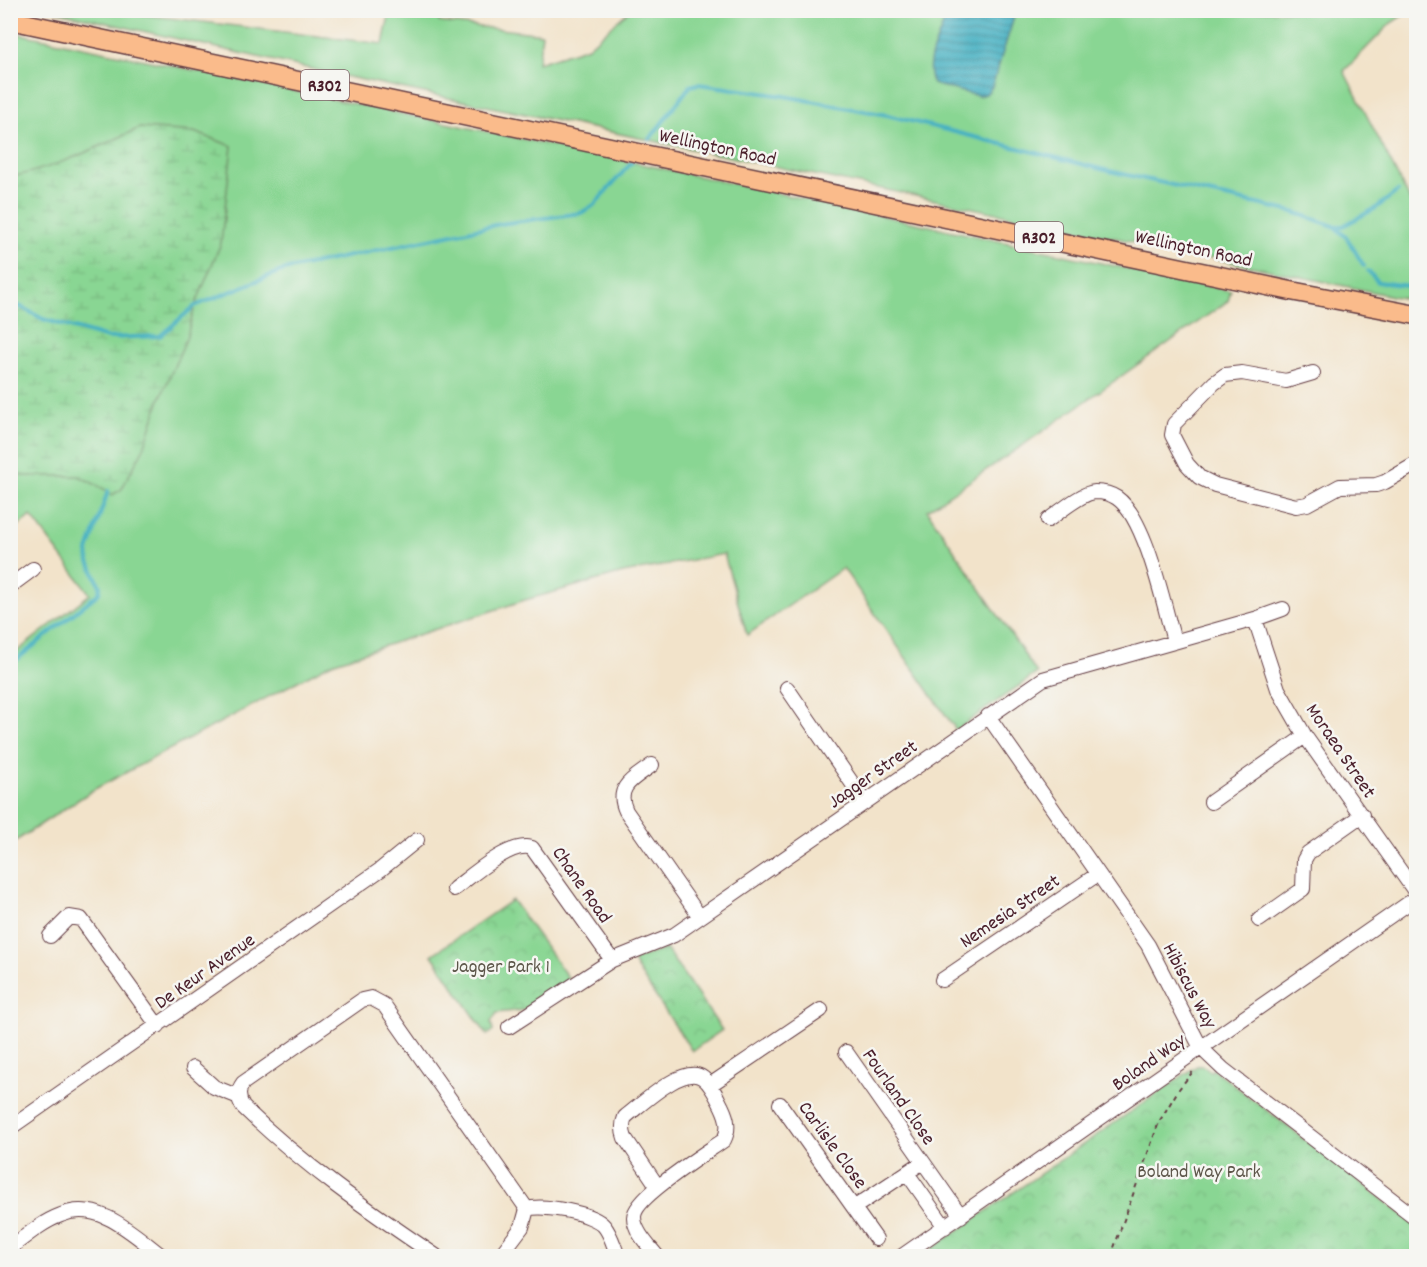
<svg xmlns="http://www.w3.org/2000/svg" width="1427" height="1267" font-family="Dekko,sans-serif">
<defs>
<pattern id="wetland-marsh" width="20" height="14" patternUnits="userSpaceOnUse" patternTransform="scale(1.5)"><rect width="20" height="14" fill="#89d693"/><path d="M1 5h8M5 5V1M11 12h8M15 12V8" fill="none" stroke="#78b77f"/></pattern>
<pattern id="park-crowns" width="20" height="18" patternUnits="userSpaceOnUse" patternTransform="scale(1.5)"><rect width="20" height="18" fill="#89d693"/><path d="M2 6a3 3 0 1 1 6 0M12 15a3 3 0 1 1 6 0" fill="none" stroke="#78b77f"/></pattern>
<pattern id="water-rules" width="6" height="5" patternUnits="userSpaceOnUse" patternTransform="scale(1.5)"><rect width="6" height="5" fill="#44b0c2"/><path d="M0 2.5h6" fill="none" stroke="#3b8f9e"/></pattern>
</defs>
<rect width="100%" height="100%" fill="#f6f6f2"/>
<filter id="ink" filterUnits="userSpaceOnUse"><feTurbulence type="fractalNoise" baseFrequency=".0167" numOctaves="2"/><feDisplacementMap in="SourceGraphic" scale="12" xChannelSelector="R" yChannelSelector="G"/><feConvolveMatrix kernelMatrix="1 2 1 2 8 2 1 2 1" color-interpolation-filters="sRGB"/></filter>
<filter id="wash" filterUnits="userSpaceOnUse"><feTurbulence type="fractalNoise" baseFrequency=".008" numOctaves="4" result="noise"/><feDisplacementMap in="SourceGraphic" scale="24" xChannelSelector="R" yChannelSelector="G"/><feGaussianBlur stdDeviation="1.35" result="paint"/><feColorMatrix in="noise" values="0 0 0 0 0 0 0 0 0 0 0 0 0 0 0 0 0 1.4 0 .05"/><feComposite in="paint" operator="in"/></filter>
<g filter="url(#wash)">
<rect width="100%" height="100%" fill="#f2e3ca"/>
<path fill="#89d693" stroke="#6a7a5f" stroke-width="1.5" d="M54 11H112L383 44 390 11H441L439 22 542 34 538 63 588 47 629 11H1410L1391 23 1344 71 1416 212V301L320 71Z
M11 32 632 162 1231 291 1228 301 1019 448 927 510 1037 673 956 730 843 568 747 635 724 554 623 573 525 600 332 663 93 790 11 844V656L90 594 31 516 11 531Z"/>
<path fill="url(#wetland-marsh)" stroke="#6a7a5f" stroke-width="1.5" d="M140 128 194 132 232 146 221 243 195 306 186 339 160 399 144 448 121 490 112 495 108 491 79 476H24L11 472V177C56 168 98 147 140 128Z"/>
<path fill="url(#park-crowns)" stroke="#6a7a5f" stroke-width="1.5" d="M512 900 569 979 524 1010 497 1013 491 1022 493 1031 487 1035 432 955Z
M666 949 722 1030 692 1051 636 967 633 960Z
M1197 1066H1203L1211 1072 1213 1069 1416 1225V1256H921Z"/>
<path fill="url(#water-rules)" stroke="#476876" stroke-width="1.5" d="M947 11H1016L992 87 986 94 978 96 933 84C921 60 943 35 947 11Z"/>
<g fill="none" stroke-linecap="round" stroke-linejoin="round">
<path stroke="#44b0c2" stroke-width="4" d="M649 140 690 86 698 84 784 96 887 115 1105 170 1293 212 1334 226H1343L1376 208 1398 191
M1334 226 1347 238 1364 266
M1368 271 1378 282 1416 287
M10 301 43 319 108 338 160 336 195 306 284 270 500 224 581 213 594 205 632 162
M10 665 99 593 100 586 89 562 88 551 108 491"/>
</g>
</g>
<g filter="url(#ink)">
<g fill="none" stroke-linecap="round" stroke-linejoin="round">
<defs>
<path id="minor" d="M1313 373 1286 381 1242 373 1225 375 1214 383 1174 424 1172 435 1187 464 1199 477 1215 485 1296 506 1307 504 1340 486 1376 485 1385 482 1416 464
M1048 520C1060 512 1081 493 1095 492 1102 492 1111 494 1117 498 1146 518 1164 606 1174 641
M10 586 33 569
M1255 619 1278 689 1305 736 1416 893
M787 688 865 802
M988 716 1148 945 1201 1048 1223 1069 1416 1218
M652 765C635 778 614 786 626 811L700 917
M1211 802 1305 736
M454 889C471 876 512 840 532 848L612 960
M1259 920 1303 889 1304 860 1308 853 1362 815
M50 936 69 917 81 919 158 1026
M942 980 1098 874
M509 1027 612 960 674 935 1043 679 1255 619 1283 609
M846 1052 961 1216
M193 1068 214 1087 239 1097
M710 1085 821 1010
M780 1104 876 1239
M10 1128 380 870 417 840
M907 1173 945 1227
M855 1207 923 1162
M10 1248C26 1236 42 1222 61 1215 99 1199 134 1235 162 1256
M436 1256C369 1211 302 1164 243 1107 238 1099 237 1091 243 1083L362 1000 371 998 384 1005 527 1209
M500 1256 522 1227 527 1209C543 1204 594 1213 604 1226 611 1234 614 1247 618 1256
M657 1256C649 1246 634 1231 634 1217 634 1197 706 1153 724 1140 731 1126 726 1114 719 1101 715 1093 710 1083 703 1078 684 1063 641 1105 625 1117 622 1124 622 1130 625 1138L658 1187
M902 1256 1416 898"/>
<path id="major" d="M10 20 1291 291 1416 315"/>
</defs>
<use href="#minor" stroke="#633c43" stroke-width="16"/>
<use href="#major" stroke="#633c43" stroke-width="21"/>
<path stroke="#633c43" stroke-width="2" stroke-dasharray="4.5 4.5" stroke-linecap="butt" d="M1111 1256 1159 1122 1179 1089 1195 1069"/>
<use href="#minor" stroke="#fff" stroke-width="14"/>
<use href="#major" stroke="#fabb8b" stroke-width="18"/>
</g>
</g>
<g text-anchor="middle" stroke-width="5" stroke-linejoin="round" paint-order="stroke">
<g fill="#f6f6f2" stroke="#7e6067" stroke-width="1.5">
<rect x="301" y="70" width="48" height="30" rx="4.5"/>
<rect x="1015" y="222" width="48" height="30" rx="4.5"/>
</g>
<g font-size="18" font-weight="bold" fill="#4a1f2b">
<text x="325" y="91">R302</text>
<text x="1039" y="243">R302</text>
</g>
<g font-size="20" fill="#4a1f2b" stroke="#f6f6f2">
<text transform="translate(718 146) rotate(12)" y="7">Wellington Road</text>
<text transform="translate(1194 247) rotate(12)" y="7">Wellington Road</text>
<text transform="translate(1342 750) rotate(56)" y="7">Moraea Street</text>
<text transform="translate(872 773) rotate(-35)" y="7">Jagger Street</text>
<text transform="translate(583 884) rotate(55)" y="7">Chane Road</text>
<text transform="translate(1009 910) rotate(-34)" y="7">Nemesia Street</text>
<text transform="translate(204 970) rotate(-35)" y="7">De Keur Avenue</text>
<text transform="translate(1191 985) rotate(62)" y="7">Hibiscus Way</text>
<text transform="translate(1148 1061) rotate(-35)" y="7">Boland Way</text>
<text transform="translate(900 1096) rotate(55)" y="7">Fourland Close</text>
<text transform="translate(834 1144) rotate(54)" y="7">Carlisle Close</text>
</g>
<g font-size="20" fill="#5d564a" stroke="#f6f6f2">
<text x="501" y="972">Jagger Park 1</text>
<text x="1199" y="1177">Boland Way Park</text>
</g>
</g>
<rect width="1427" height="1267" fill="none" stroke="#f6f6f2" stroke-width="36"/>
</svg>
